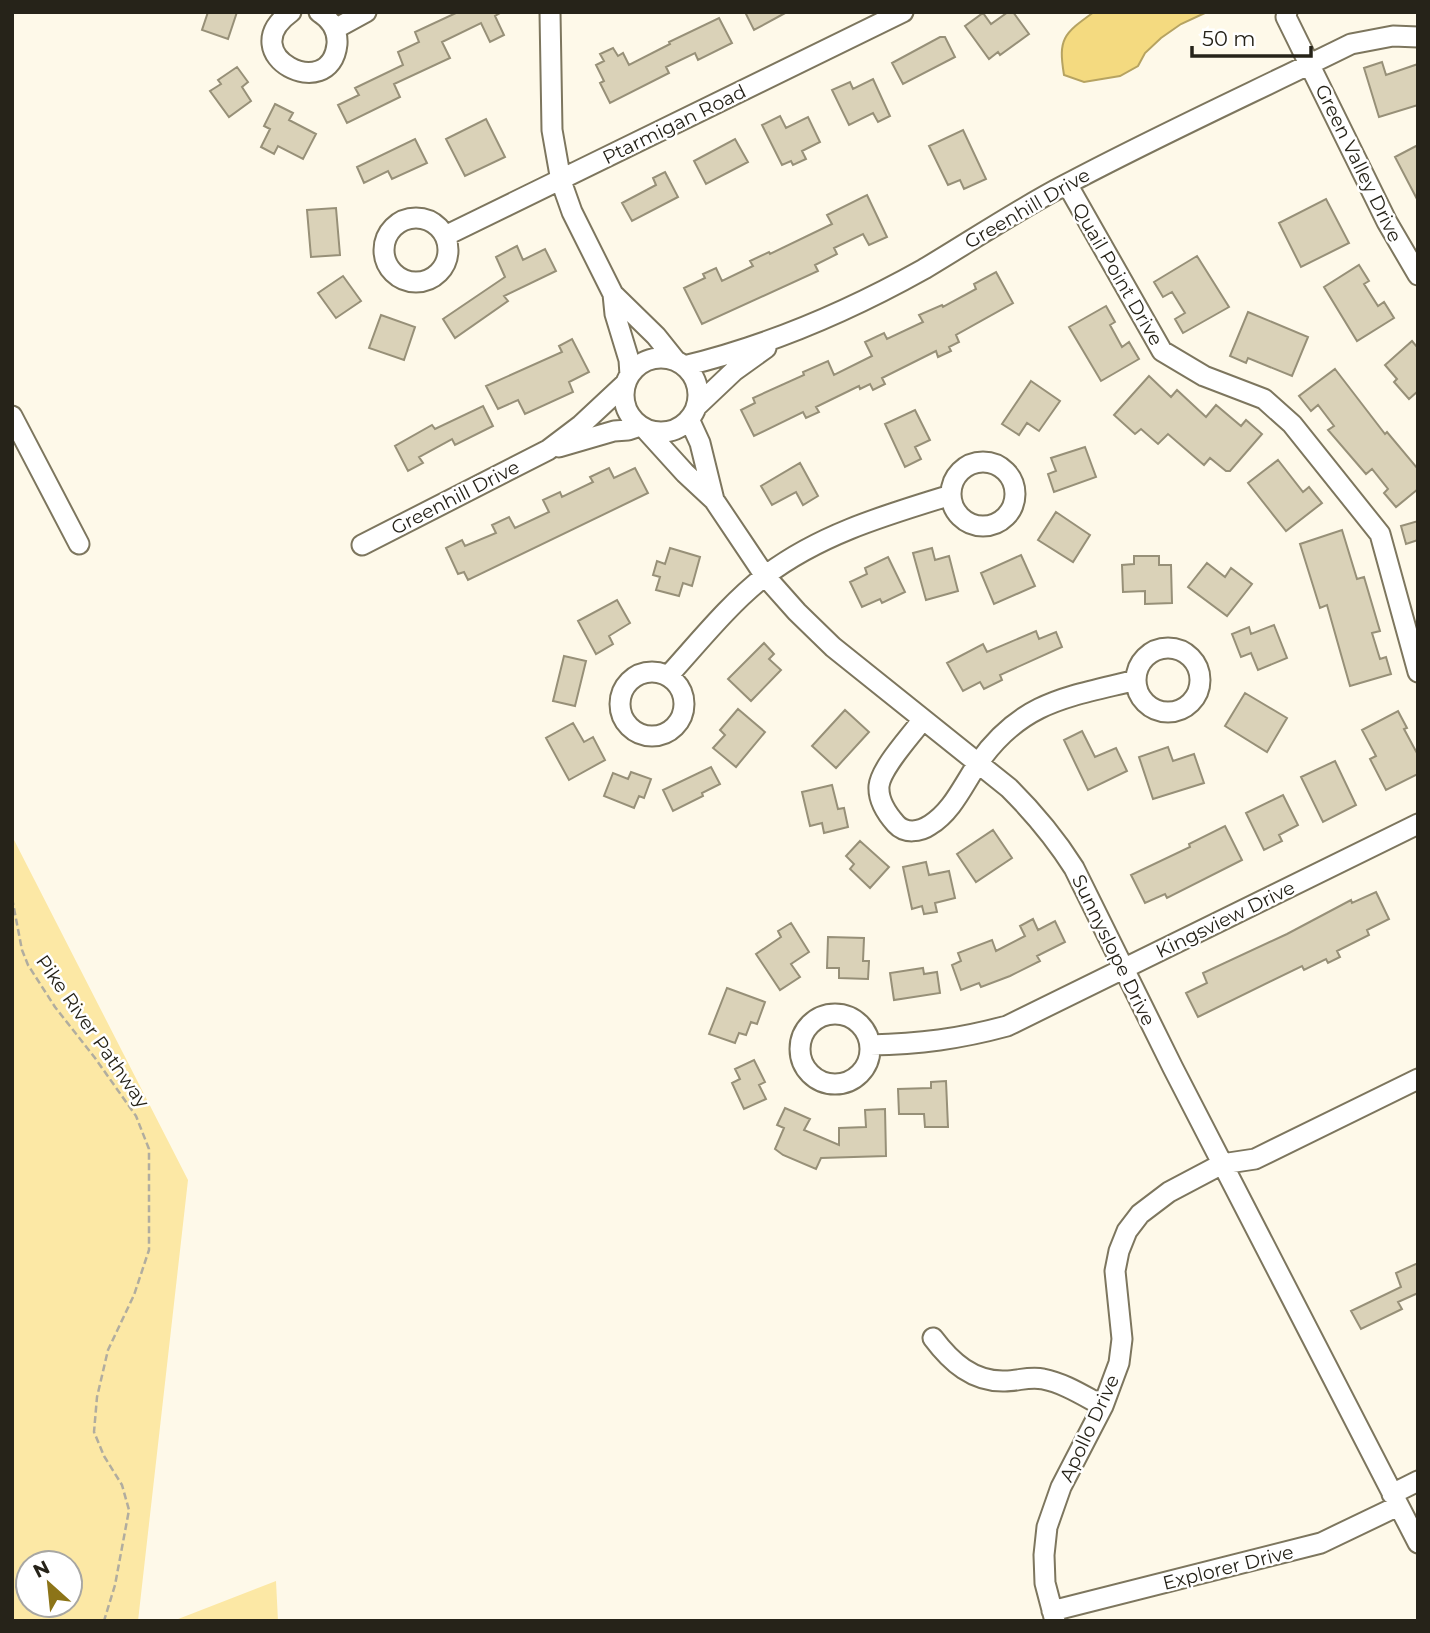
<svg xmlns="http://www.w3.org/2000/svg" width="1430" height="1633" font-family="Montserrat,sans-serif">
<rect width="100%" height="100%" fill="#fef9e9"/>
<path fill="#fce8a5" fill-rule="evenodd" d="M12 836 188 1180 138 1621H12ZM28 1563H70V1605H28Z
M276 1581 278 1621H173Z"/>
<path fill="#f4da80" stroke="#b6a361" stroke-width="2" d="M1094 12H1207L1181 24 1161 38 1145 53 1138 66 1120 76 1084 82 1064 75C1058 39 1063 34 1094 12Z"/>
<path fill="#dad2b8" stroke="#979078" stroke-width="2" d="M208 12H237L228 39 202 30Z
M458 12H502L495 16 504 35 490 42 481 23 442 42 450 58 394 84 400 97 347 123 338 105 359 95 355 88 403 65 398 52 419 42 415 32Z
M745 12H787L754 30Z
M1008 12H1013L1029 34 1000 55 998 52 989 59 965 26 983 13 991 24Z
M719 18 732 43 698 60 695 53 666 67 669 73 610 103 600 83 604 81 596 65 604 61 600 54 613 48 618 56 623 53 629 65 670 44 669 42Z
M940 37H945L955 57 903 84 892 63Z
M1382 62 1386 75 1418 64V105L1379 117 1364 68Z
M237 67 248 82 242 87 251 101 229 117 210 91 221 84 218 80Z
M873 79 890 116 878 122 873 113 849 125 832 90 850 82 853 89Z
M275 104 293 113 289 120 316 134 303 159 278 146 274 154 261 147 270 129 264 126Z
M780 116 786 128 808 117 820 142 802 151 806 159 793 165 791 161 782 165 762 125Z
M486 119 505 157 465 176 446 139Z
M963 130 986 179 964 189 960 180 948 185 929 146Z
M415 139 427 163 392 179 388 171 364 183 357 167Z
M735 139 748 162 706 184 694 161Z
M1418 145V201L1395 157Z
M665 172 678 197 632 221 622 203 656 185 653 178Z
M867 195 887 237 869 245 863 234 834 248 837 254 815 265 818 271 702 324 684 288 705 278 703 274 716 268 722 281 753 266 750 261 769 252 770 254 832 224 827 215Z
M1326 199 1349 243 1301 267 1279 223Z
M336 208 340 255 311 257 307 210Z
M517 246 523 260 545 249 556 271 504 296 508 301 455 338 443 319 505 277 496 257Z
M1197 256 1229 307 1183 333 1175 319 1185 313 1172 292 1163 297 1154 282Z
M1359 265 1369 281 1364 284 1378 306 1384 302 1394 318 1357 341 1324 287Z
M996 272 1013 303 956 335 959 342 949 347 951 351 938 357 936 351 882 378 885 384 873 390 870 384 860 389 859 386 816 407 819 412 806 418 803 412 754 436 741 410 755 403 753 398 804 375 803 372 828 361 834 375 872 356 865 342 884 333 887 339 923 322 919 315 942 305 943 307 976 289 974 284Z
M343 276 361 301 336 318 318 293Z
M1106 306 1115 322 1110 325 1122 347 1129 342 1139 359 1101 381 1069 327Z
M1248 312 1308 337 1292 376 1248 358 1246 363 1230 356Z
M381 315 415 327 404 360 369 348Z
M572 339 589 372 569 382 573 392 525 414 518 400 498 409 486 386 562 352 559 346Z
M1412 341 1418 348V391L1409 399 1394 382 1397 379 1385 365Z
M1335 369 1385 434 1387 432 1418 469V489L1396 507 1384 493 1388 489 1372 469 1366 474 1328 430 1334 426 1318 405 1311 411 1299 396Z
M1149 376 1171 397 1177 390 1206 417 1216 405 1241 426 1246 420 1262 434 1230 471H1226L1210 458 1204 465 1168 434 1158 444 1141 429 1135 434 1114 415Z
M1031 381 1060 401 1039 431 1027 423 1019 435 1002 424Z
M483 406 493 426 455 445 452 439 419 457 423 463 408 471 395 446 432 425 435 429Z
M915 410 930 440 915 447 921 459 905 467 885 424Z
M1085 447 1096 477 1054 492 1048 474 1056 471 1051 458Z
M1278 460 1303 492 1309 487 1322 503 1286 531 1248 483Z
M800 463 818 496 803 505 796 492 772 505 761 486Z
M609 468 614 478 635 468 648 493 468 580 464 572 458 574 446 548 462 540 465 546 496 533 492 525 509 517 515 528 549 512 543 500 560 492 562 497 593 482 590 477Z
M1056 512 1090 535 1073 562 1038 540Z
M1418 521V540L1406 544 1401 526Z
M1342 530 1357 579 1364 577 1380 631 1372 633 1380 659 1386 657 1391 674 1350 686 1327 605 1320 608 1300 544Z
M670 548 700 557 692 586 683 583 679 596 656 590 660 577 653 575 657 561 665 564Z
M932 548 935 560 949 556 958 591 926 600 913 553Z
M1021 555 1035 586 994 604 981 573Z
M1134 556H1159V565H1171L1172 603 1145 604V591L1123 592 1122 565 1134 564Z
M888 557 905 592 882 603 880 599 862 607 850 582 867 574 865 568Z
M1207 563 1225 577 1231 568 1252 584 1227 616 1188 587Z
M617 600 630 623 609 636 613 644 596 654 578 621Z
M1274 625 1287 658 1258 670 1251 653 1241 657 1232 634 1249 627 1251 634Z
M1036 631 1039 639 1056 632 1062 647 1000 675 1002 680 984 689 980 682 963 691 947 663 983 644 987 652Z
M764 643 774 654 769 659 781 670 751 701 728 679Z
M564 656 586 661 575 706 553 701Z
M1245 693 1287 718 1267 752 1225 726Z
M738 709 765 732 736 767 713 748 725 735 720 730Z
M845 710 869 732 836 768 812 746Z
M1398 711 1407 728 1404 729 1418 755V774L1386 790 1370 759 1376 756 1362 730Z
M573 723 584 742 593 737 605 760 569 780 546 738Z
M1082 731 1095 757 1116 748 1127 771 1088 790 1064 740Z
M1168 747 1173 761 1194 754 1204 783 1153 799 1139 757Z
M1335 761 1356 805 1323 822 1301 777Z
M711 767 720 784 702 793 703 796 673 811 663 790Z
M631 772 651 779 644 798 639 796 634 808 604 796 613 773 628 779Z
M832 785 838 809 844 808 848 827 824 833 822 823 810 826 802 792Z
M1283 795 1298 825 1279 835 1282 841 1264 850 1246 813Z
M1225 826 1242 860 1167 898 1165 894 1145 903 1131 875 1190 847 1189 844Z
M993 830 1012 858 976 882 957 854Z
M860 841 889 867 870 888 850 869 854 864 846 856Z
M926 862 929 875 949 871 955 898 935 903 937 912 924 914 922 906 912 909 903 867Z
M1376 892 1389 919 1367 930 1369 935 1337 951 1340 957 1328 963 1326 959 1304 970 1302 966 1198 1017 1186 993 1207 983 1203 973 1287 934 1351 900 1352 903Z
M1033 919 1038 930 1055 921 1065 942 1037 956 1040 961 1010 976 981 987 979 983 961 990 952 965 961 961 958 953 992 940 996 951 1025 936 1020 926Z
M791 923 809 952 791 964 800 977 780 990 756 954 781 937 778 931Z
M828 937 864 938 863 961H869L868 979 839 978V968H827Z
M923 968 924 974 937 972 940 993 894 1000 890 973Z
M727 988 765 1002 757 1024 751 1022 746 1035 739 1033 735 1043 709 1034Z
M754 1060 765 1082 759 1085 766 1099 744 1109 732 1083 740 1079 735 1069Z
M946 1081 948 1127H925L924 1114H899L898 1089 931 1088V1082Z
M785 1108 810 1119 804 1130 839 1145V1128L866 1127 865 1110 885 1109 886 1156 821 1158 816 1169 783 1155 775 1149 784 1128 777 1125Z
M1418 1263V1293L1398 1302 1402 1309 1361 1329 1351 1311 1401 1287 1396 1273Z"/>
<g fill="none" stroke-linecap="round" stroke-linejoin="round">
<defs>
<path id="street" d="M291 12C231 55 331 105 337 44 338 30 330 19 319 12
M550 12 552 130 561 181 572 212 613 294 615 314 629 360 630 375
M1287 12 1286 17 1387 222 1418 275
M335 29 366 12
M1067 184 1162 351 1204 376 1264 399 1292 424 1380 534 1418 672
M384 250a32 32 0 1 1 64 0a32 32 0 1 1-64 0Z
M445 236 903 12
M613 294 656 336 676 361
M624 395a37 37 0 1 1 74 0a37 37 0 1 1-74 0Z
M684 366C767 346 849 311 924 269 971 241 1017 210 1065 185 1159 135 1256 91 1351 44L1393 36 1418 37
M697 406 734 371 766 348
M12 416 79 544
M689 419 700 443 714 500
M646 430 685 473 714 500 765 576 797 612 833 647 1009 788C1034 813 1055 838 1074 868L1173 1068 1418 1543
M559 447 614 431 628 430 640 426
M951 494a32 32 0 1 1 64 0a32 32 0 1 1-64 0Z
M362 545 548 450 581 425 626 383
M1136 680a32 32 0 1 1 64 0a32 32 0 1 1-64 0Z
M620 704a32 32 0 1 1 64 0a32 32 0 1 1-64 0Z
M668 676C699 642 729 604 765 576 820 534 886 515 951 495
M923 719C912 735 881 767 879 786 878 800 887 814 896 824 905 834 920 832 930 825 953 811 964 783 979 762 1022 701 1068 697 1136 680
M800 1049a35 35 0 1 1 70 0a35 35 0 1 1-70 0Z
M870 1045C920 1044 959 1039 1007 1026L1418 824
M933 1338C951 1362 973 1382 1005 1381 1018 1381 1030 1376 1043 1379 1064 1383 1084 1396 1103 1406
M1392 1494 1418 1481
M1052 1611 1321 1543 1398 1506
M1055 1621 1045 1583 1044 1555 1047 1527 1061 1487 1103 1406 1119 1363 1122 1339 1115 1271 1119 1251 1127 1231 1140 1214 1169 1192 1222 1164 1255 1159 1418 1079"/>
</defs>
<use href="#street" stroke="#7d765e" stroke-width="23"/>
<path stroke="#b1ad9f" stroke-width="2.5" stroke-dasharray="7 3.5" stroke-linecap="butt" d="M12 898 22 950 28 965 55 1007 95 1058 136 1116 149 1149V1250L134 1295 108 1350 97 1397 94 1432 104 1456 122 1485 129 1510 115 1585 104 1621"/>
<use href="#street" stroke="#fff" stroke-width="19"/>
</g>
<g text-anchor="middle" stroke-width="5" stroke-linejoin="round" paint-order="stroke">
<g font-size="19" fill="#262319" stroke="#fff">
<text transform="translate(674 124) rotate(-26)" y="7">Ptarmigan Road</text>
<text transform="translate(1359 163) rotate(64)" y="7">Green Valley Drive</text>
<text transform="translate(1027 208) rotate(-30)" y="7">Greenhill Drive</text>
<text transform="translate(1118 274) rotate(60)" y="7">Quail Point Drive</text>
<text transform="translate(455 497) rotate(-27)" y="7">Greenhill Drive</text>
<text transform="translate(1225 919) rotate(-26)" y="7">Kingsview Drive</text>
<text transform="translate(1114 950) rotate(64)" y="7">Sunnyslope Drive</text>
<text transform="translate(93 1031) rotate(55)" y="7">Pike River Pathway</text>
<text transform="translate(1089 1428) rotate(-65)" y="7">Apollo Drive</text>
<text transform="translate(1228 1567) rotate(-14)" y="7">Explorer Drive</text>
</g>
</g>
<rect width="1430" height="1633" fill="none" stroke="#262319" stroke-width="28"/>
<g transform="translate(49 1584) rotate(333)"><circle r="33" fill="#ffffff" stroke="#a8a7a3" stroke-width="2"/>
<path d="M0-5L12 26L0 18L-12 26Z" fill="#8c7418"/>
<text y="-10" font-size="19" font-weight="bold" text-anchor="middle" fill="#262319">N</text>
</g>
<path d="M1192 46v10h119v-10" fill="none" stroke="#262319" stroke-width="3.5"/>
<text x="1202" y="46" font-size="21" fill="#262319" stroke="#ffffff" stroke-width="5" paint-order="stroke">50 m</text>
</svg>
